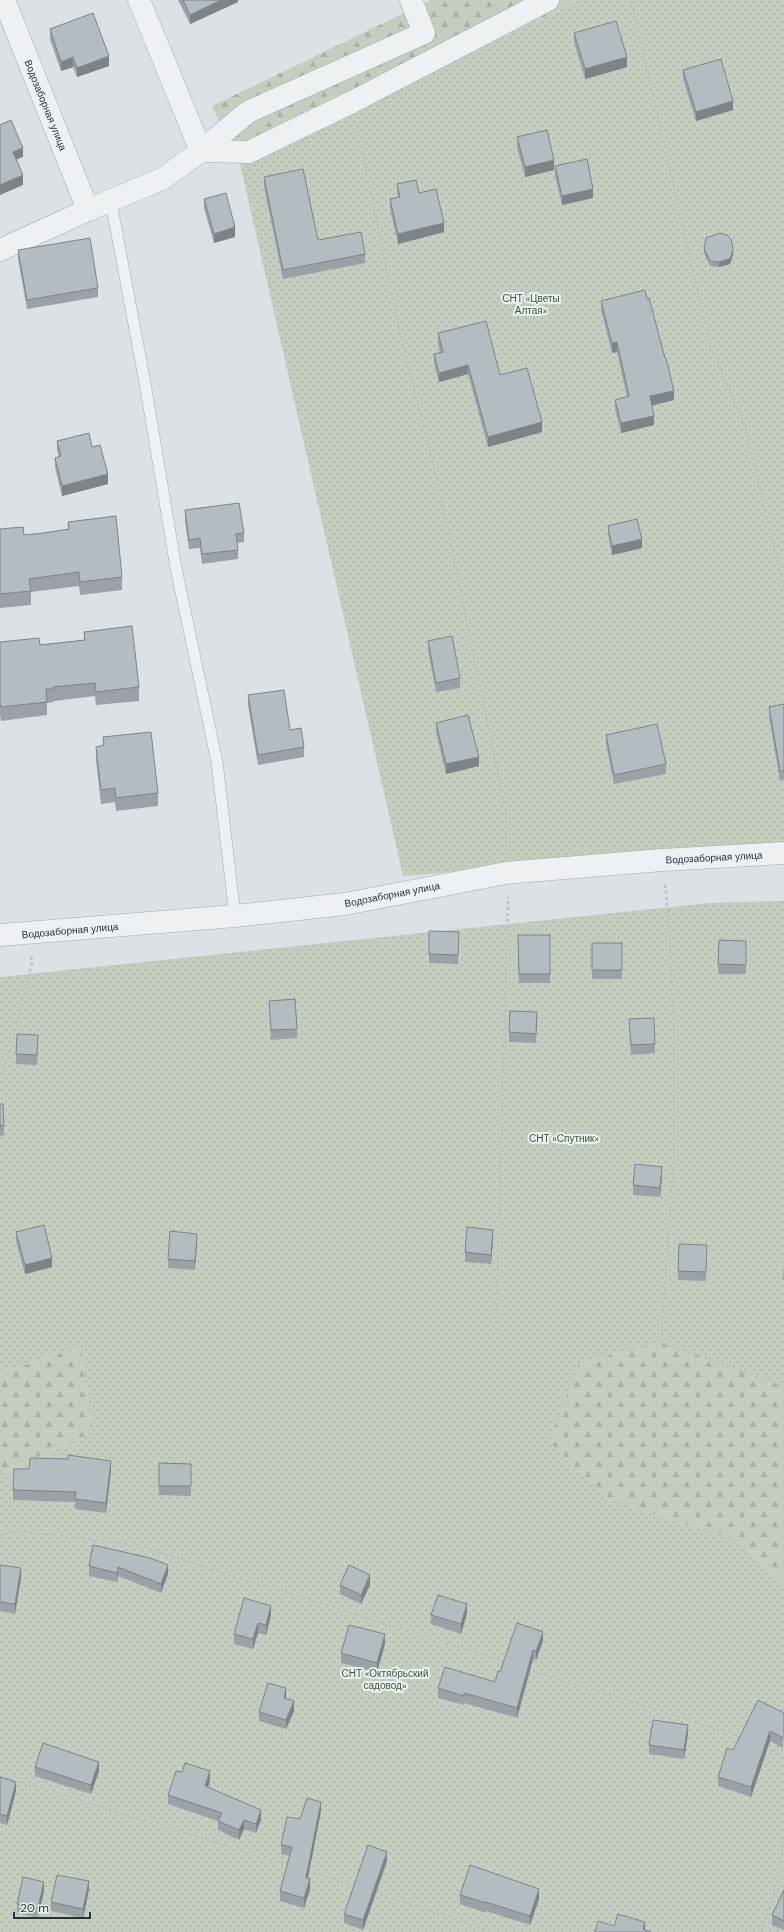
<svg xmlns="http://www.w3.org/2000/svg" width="784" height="1932" font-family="'DM Sans',sans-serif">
<defs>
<pattern id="grass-dots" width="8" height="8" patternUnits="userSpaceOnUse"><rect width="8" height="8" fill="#c5cebe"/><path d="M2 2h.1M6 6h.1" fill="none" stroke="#a9b1a4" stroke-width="1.8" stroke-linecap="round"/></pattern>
<pattern id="forest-firs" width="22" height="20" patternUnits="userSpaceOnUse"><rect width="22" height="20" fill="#c5cebe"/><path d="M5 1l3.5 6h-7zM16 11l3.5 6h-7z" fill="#a9b1a4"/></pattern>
</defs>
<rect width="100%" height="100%" fill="#dce1e5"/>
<path fill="url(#grass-dots)" d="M579 0H784V845L403 876 240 164Z
M784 901V1386L661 1342 579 1363 610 1500 732 1538 784 1589V1932H0V1474L93 1432 80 1347 0 1373V977L709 903Z"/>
<path fill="url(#forest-firs)" d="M431 0H579L240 164 212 106Z
M661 1342 784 1386V1589L732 1538 610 1500 549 1442 579 1363Z
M80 1347 93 1432 0 1474V1373Z"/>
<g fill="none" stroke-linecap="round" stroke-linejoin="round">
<defs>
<path id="service" d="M111 202 145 383 176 568 217 762 235 916"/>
<path id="minor" d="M4 0 88 210
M139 0 201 151
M201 151 249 152 352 102 548 0
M0 250 88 210 162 179 201 151 248 112 424 33 411 0
M0 935 235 916 345 904 506 873 662 860 784 853"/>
</defs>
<use href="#service" stroke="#a2a9ae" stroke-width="12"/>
<use href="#minor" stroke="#a2a9ae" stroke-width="23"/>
<path stroke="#babfc4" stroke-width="2.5" stroke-dasharray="3 3" stroke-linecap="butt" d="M631 0 710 345 745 426 784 588
M357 127 401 338 439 487 506 813V850
M665 885 669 922 674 1030V1156L661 1342 784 1386
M0 1075 7 1061 32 963 31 955
M496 1330 508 897
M0 1535 17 1531 136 1545 506 1662
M528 1669 743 1737
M765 1747 784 1760
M0 1776 289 1865
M307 1870 356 1886
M374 1892 495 1932
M760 1932 773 1900 784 1840"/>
<use href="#service" stroke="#eef1f4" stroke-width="11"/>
<use href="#minor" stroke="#eef1f4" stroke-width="22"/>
</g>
<path fill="#9ba1a6" d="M178 0H238V2L190 24Z
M50 29 109 66 77 77 73 67 61 71 50 39Z
M574 33 627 67 585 79 574 42Z
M683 70 733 110 696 121 683 79Z
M517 137 554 170 525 177 517 147Z
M555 166 593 198 562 205 555 176Z
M264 177 318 240 365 254V263L283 279 264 187Z
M397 184 419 193 444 232 398 244 390 209V199L398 197 397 193Z
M204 199 235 237 214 243 204 208Z
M704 248 733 255 730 264 719 267 710 266 704 253Z
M18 250 98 288V297L27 309 18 259Z
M647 299 674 400 652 405 654 425 621 433 615 409V400L627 397 617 352 612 353 601 310V301Z
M438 333 500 375 542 432 488 447 468 374 439 382 434 364V354L440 352 438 343Z
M57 441 108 484 62 496 55 467V458L59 457 57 450Z
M185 510 244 533V542L237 543 238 550V559L202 564 200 548 189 549 185 520Z
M68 522 122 577V590L80 595 79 586 31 592V605L0 608V529L24 535 44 533 68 530Z
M608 526 642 548 612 555 608 535Z
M84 632 139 687V701L96 705 95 696 54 701V702L47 703V715L1 721 0 715V642L40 645 84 640Z
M428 641 460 678V688L436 692 428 650Z
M248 695 290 730 304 747V757L258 765 248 705Z
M784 704V780L780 781 769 716V707Z
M436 723 479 766 446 774 436 732Z
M606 735 666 764V774L614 784 606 744Z
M103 737 158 793V806L116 811 115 802 101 804 96 760V747L103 746Z
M429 931 459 932 458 964 429 963Z
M518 935H550V983H519Z
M719 940 746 941V974H718Z
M592 943H622V979H592Z
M269 1001 297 1029V1038L271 1040Z
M629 1019 655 1044V1053L631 1055Z
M537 1022 536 1043 509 1042V1032Z
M38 1044 37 1065 16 1064V1054Z
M0 1104 4 1126V1135L0 1136Z
M662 1176 660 1197 633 1195V1185Z
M16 1232 52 1267 25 1274 16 1241Z
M493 1239 491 1264 465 1262V1252Z
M197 1243 195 1270 168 1268V1259Z
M707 1254 706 1281 678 1280V1271Z
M784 1263V1280H783Z
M159 1463 191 1464V1496L159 1495Z
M111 1470 106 1513 75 1509V1502L13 1500V1490Z
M93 1545 168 1574 161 1593 118 1576 117 1582 89 1576V1566Z
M0 1565 21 1578 15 1614 0 1611Z
M340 1585H370L361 1604 340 1594Z
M467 1613 461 1634 431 1624V1615Z
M271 1615 266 1635 258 1633 253 1649 234 1644V1634Z
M543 1641 536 1660 533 1659 517 1718 464 1703V1705L438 1698V1688L495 1682 500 1672Z
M385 1644 377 1672 341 1663V1653Z
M286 1698V1699L294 1711 286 1729 259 1721V1712Z
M784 1713 783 1748 770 1741 751 1797 718 1786V1777L733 1750Z
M688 1734 684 1759 649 1754V1745Z
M35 1767 99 1771 91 1794 35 1776Z
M0 1777 16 1791 7 1825 0 1823Z
M210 1781 208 1787 261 1820 256 1833 244 1829 239 1840 218 1830V1821L168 1804V1795Z
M321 1811 308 1878 310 1889 304 1908 280 1901V1891L290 1856 281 1854V1845L300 1819Z
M387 1861 363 1930 344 1923V1914Z
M89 1890 83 1918 51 1911V1902Z
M784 1890V1930L772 1925V1915Z
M44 1891 38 1918 17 1913V1904Z
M460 1895 539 1899 530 1925 486 1911V1913L460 1904Z"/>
<path fill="#7e8387" d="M221 0H238V2L190 24V15Z
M109 56V66L77 77V68Z
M73 57V67L61 71V62Z
M627 57V67L585 79V69Z
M733 101V110L696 121V112Z
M23 148V157L13 161V152Z
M554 160V170L525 177V167Z
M23 175V185L0 195V185Z
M593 189V198L562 205V196Z
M444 223V232L398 244V234Z
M235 227V237L214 243V234Z
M733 250V255L730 264 719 267V262Z
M617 342V352L612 353V343Z
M468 365V374L439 382V373Z
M674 391V400L650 406V396Z
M654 416V425L621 433V423Z
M542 422V432L488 447V437Z
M108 474V484L62 496V486Z
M642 539V548L612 555V546Z
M479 757V766L446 774V764Z
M662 1167V1176L660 1197V1188Z
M493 1230V1239L491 1264V1255Z
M197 1234V1243L195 1270V1261Z
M52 1258V1267L25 1274V1265Z
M111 1461V1470L106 1513V1503Z
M168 1565V1574L161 1593V1584Z
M118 1567V1576L117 1582V1573Z
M21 1568V1578L15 1614V1604Z
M370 1575V1585L361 1604V1595Z
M467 1604V1613L461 1634V1624Z
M271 1606V1615L266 1635V1625Z
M258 1623V1633L253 1649V1639Z
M543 1632V1641L536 1660V1651Z
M385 1634V1644L377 1672V1663Z
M533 1650V1659L517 1718V1708Z
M286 1688V1698L284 1707V1698Z
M294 1701V1711L286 1729V1720Z
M688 1725V1734L684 1759V1750Z
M770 1731V1741L751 1797V1787Z
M99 1762V1771L91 1794V1785Z
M210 1771V1781L205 1795V1786Z
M16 1782V1791L7 1825V1816Z
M321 1802V1811L306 1887V1878Z
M261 1810V1820L256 1833V1824Z
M244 1820V1829L239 1840V1830Z
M387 1852V1861L363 1930V1920Z
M310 1879V1889L304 1908V1898Z
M89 1881V1890L83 1918V1909Z
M44 1882V1891L38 1918V1908Z
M539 1889V1899L530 1925V1916Z
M645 1922V1932L643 1929Z"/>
<path fill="#b4bbc1" stroke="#7e8387" d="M183 0H221L190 15Z
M93 13 109 56 77 68 73 57 61 62 50 29Z
M616 21 627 57 585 69 574 33Z
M721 59 733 101 696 112 683 70Z
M11 120 23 148 13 152 23 175 0 185V125Z
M547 130 554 160 525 167 517 137Z
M587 159 593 189 562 196 555 166Z
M303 169 318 240 361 232 365 254 283 270 264 177Z
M416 180 419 193 436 189 444 223 398 234 390 199 400 197 397 184Z
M226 193 235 227 214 234 204 199Z
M720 233 727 235 731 239 733 250 730 259 719 262 710 261 704 248 706 238Z
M90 238 98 288 27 300 18 250Z
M645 290 647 299 649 298 665 358H666L674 391 650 396 654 416 621 423 615 400 629 396 617 342 612 343 601 301Z
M486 321 500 375 527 368 542 422 488 437 468 365 439 373 434 354 443 352 438 333Z
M89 433 92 447 100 445 108 474 62 486 55 458 61 456 57 441Z
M239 503 244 533 236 534 238 550 202 554 200 538 189 540 185 510Z
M116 516 122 577 80 582 79 572 29 579 31 591 0 594V529L23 527 24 535 44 533 69 529 68 522Z
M637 519 642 539 612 546 608 526Z
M132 626 139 687 96 692 95 683 53 687 54 689H46L47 702 1 707 0 702V642L39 638 40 645 85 640 84 632Z
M452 636 460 678 436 683 428 641Z
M284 690 290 730 301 728 304 747 258 755 248 695Z
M784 704V771H780L769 707Z
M468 715 479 757 446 764 436 723Z
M657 724 666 764 614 775 606 735Z
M151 732 158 793 116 798 115 788 101 790 96 747 104 745 103 737Z
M429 931 459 932 458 955 429 954Z
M518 935H550V974H519Z
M719 940 746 941V965L718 964Z
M592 943H622V970H592Z
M295 999 297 1029 271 1030 269 1001Z
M510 1011 537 1012 536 1034 509 1032Z
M654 1018 655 1044 631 1045 629 1019Z
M17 1034 38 1035 37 1055 16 1054Z
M0 1104H3L4 1126H0Z
M635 1164 662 1167 660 1188 633 1185Z
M44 1225 52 1258 25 1265 16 1232Z
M467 1227 493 1230 491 1255 465 1252Z
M170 1231 197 1234 195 1261 168 1259Z
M679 1244 707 1245 706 1272 678 1271Z
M68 1455 111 1461 106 1503 75 1499 76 1492 13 1490 14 1469H29L30 1458 68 1459Z
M159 1463 191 1464V1486H159Z
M93 1545 150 1558 168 1565 161 1584 118 1567 117 1573 89 1566Z
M0 1565 21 1568 15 1604 0 1602Z
M349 1565 370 1575 361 1595 340 1585Z
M438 1595 467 1604 461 1624 431 1615Z
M244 1598 271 1606 266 1625 258 1623 253 1639 234 1634Z
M517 1623 543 1632 536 1651 533 1650 517 1708 464 1693V1696L438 1688 445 1667 495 1682 498 1671 500 1672Z
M349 1625 385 1634 377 1663 341 1653Z
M268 1683 286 1688 284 1698 294 1701 286 1720 259 1712Z
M758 1700 784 1713V1737L783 1738 770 1731 751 1787 718 1777 727 1748 733 1750Z
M653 1720 688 1725 684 1750 649 1745Z
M43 1743 99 1762 91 1785 35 1767Z
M185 1763 210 1771 205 1786 261 1810 256 1824 244 1820 239 1830 218 1821 222 1813 168 1795 176 1771 182 1772Z
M0 1777 16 1782 7 1816 0 1814Z
M307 1798 321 1802 306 1878 310 1879 304 1898 280 1891 292 1847 281 1845 287 1817 300 1819Z
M368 1845 387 1852 363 1920 344 1914Z
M470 1865 539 1889 530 1916 486 1902V1903L460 1895Z
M57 1875 89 1881 83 1909 51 1902Z
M23 1877 44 1882 38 1908 17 1904Z
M784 1890V1921L772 1915Z
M618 1914 645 1922 643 1929 651 1932H595L598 1921 614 1926Z"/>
<g text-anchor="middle" stroke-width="4" stroke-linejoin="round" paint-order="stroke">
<g font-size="10" fill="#27313a" stroke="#ebf0f3">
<text transform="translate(46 105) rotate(68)" y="4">Водозаборная улица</text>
<text transform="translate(714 857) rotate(-3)" y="4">Водозаборная улица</text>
<text transform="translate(392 894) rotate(-11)" y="4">Водозаборная улица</text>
<text transform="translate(70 930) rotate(-5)" y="4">Водозаборная улица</text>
</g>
<g font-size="10" fill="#415436" stroke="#ebf0f3">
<text x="531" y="302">СНТ «Цветы<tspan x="531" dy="12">Алтая»</tspan></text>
<text x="564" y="1142">СНТ «Спутник»</text>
<text x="385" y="1677">СНТ «Октябрьский<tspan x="385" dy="12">садовод»</tspan></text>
</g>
</g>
<path d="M14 1912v6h76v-6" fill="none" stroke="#27313a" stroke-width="2"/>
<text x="20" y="1912" font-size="12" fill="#27313a" stroke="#ebf0f3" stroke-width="3" paint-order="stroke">20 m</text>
</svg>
